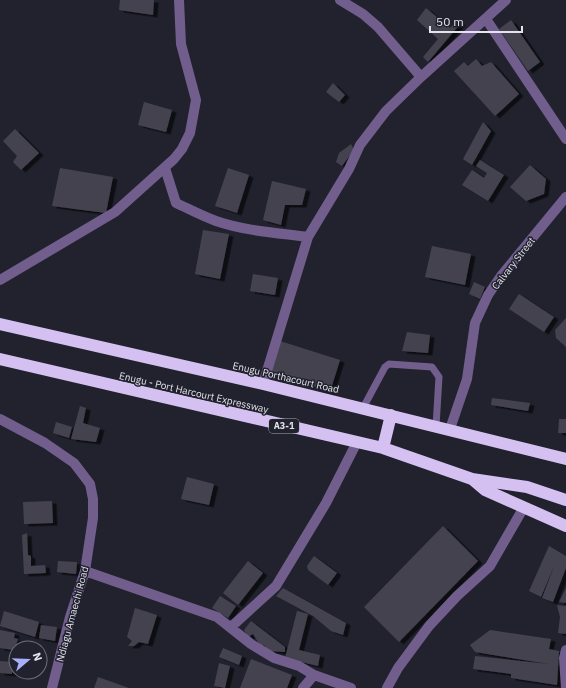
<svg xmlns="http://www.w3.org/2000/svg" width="566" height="688" font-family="'IBM Plex Sans',sans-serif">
<defs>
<filter id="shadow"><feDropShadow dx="4.5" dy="2.5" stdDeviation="0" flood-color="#0009"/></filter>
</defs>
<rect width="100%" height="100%" fill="#21222e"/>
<path fill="#45424f" filter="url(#shadow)" d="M120 0H154L153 15 119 10Z
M426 8 450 28 457 20 461 23 428 62 423 57 438 39 417 20Z
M511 20 540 62 528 71 499 29Z
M476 59 482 66 491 62 519 94 495 116 454 71 464 62 468 66Z
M333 83 345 95 339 102 326 92Z
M144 102 172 110 166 132 138 125Z
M483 122 491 131 472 165 463 159Z
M15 129 39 153 21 170 13 162 17 156 3 141Z
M351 144 354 150 342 166 336 162 339 153Z
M480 160 504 175 488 201 462 185 472 170 484 178 487 173 476 166Z
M530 165 546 179 544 194 526 201 510 187Z
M60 168 113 177 106 213 52 206Z
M228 168 249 175 237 213 215 206Z
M272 181 306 189 302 205H285L281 225 263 220Z
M203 230 229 234 220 279 195 274Z
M432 246 471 254 465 285 425 277Z
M253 274 278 278 275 295 250 291Z
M474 282 485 287 480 299 469 294Z
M519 294 554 317 544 332 509 309Z
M566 318V347L556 338 555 330Z
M407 332 430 335 428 353 402 351Z
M280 341 340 360 330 392 270 373Z
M492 398 530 403 528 411 491 405Z
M80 406 86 408 83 423 100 428 96 442 71 439Z
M559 419H566V433H558Z
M56 422 72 427 69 438 53 433Z
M187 477 214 484 209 505 181 499Z
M52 501 53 523 24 524 23 502Z
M443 526 478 561 399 642 364 607Z
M27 533 28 555 31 556V566L45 565 46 573 24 574 22 535Z
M549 546 566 556V568L553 602 542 598 555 564 541 597 529 591Z
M314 556 337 573 328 585 308 570 307 566Z
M58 561 77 562 76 574 57 572Z
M248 561 263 573 238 605 223 593Z
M283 588 346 623 343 635 331 631 313 616 276 596Z
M566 588V603L559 602Z
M220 596 236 606 228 618 212 608Z
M557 605 566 606V634L558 633 560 617Z
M135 608 157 615 148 644 139 642 134 646H128L132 641 127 637Z
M4 611 39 622 35 637 0 626Z
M297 611 308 614 299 650 320 655 318 666 285 658Z
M251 621 285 647V652L268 651 264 645 261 647 253 634 248 637 244 630Z
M41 625 57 627 55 641 39 638Z
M0 630 15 633 14 638 18 639 16 645 14 646 13 650 0 648Z
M490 630 551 639 549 649 559 651 557 685 511 678V674L473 669 475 656 549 664 475 652 470 645Z
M223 648 242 656 239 665 219 657Z
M251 659 292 675 287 688H240Z
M0 661 13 662 12 674 0 673Z
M219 663 230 666 225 688 214 686Z
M98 677 129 688H94Z"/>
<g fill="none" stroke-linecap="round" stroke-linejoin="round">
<path stroke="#725e8d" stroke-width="7" d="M363 408 385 367 389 364 432 367 439 377 436 426"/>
<path stroke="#725e8d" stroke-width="10" d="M340 0 363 14 378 27 421 77 506 0
M486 19 566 139
M165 168 176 203C189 209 202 216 216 221 245 231 278 233 308 237
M0 280 115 212 174 159 182 149 190 133 196 100 181 44 179 0
M263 384 308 237 349 169 360 145 386 111 421 77
M0 419 45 443 74 463 90 484 93 499V518L85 571 70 617 52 688
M450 429 467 379 475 323 488 295 501 276 566 197
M85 571 217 617 251 644 274 658 299 666 314 675 351 688
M231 627 276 586 326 503 357 442
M303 688 314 675
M387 688 398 668 429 626 457 596 490 566 524 507
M566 688 564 658 566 650"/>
<path stroke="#d4c1f1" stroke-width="12" d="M0 324 263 384 566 459
M0 359 383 448 472 479 527 487 566 500
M383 448 391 415
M472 479 485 490 566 526"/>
</g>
<g text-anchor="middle" stroke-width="3" stroke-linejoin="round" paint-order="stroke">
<rect fill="#21222e" stroke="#a9aab3" stroke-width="1" x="269" y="419" width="30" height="14" rx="3"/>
<g font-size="9" font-weight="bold" fill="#e3e4ec">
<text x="284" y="429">A3-1</text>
</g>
<g font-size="10" fill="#e3e4ec" stroke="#21222e">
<text transform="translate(513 263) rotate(-52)" y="4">Calvary Street</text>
<text transform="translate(286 377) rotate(13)" y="4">Enugu Porthacourt Road</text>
<text transform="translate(194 392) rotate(13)" y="4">Enugu - Port Harcourt Expressway</text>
<text transform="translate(72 614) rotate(-75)" y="4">Ndiagu Amaechi Road</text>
</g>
</g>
<g transform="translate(28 660) rotate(71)"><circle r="19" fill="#21222e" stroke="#6f707a"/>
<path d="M0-3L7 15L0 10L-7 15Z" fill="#a8b0fc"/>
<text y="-6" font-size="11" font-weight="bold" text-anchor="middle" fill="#e3e4ec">N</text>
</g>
<path d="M430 26v6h92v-6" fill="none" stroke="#e3e4ec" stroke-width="2"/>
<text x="436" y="26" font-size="12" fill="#e3e4ec" stroke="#21222e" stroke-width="3" paint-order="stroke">50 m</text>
</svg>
